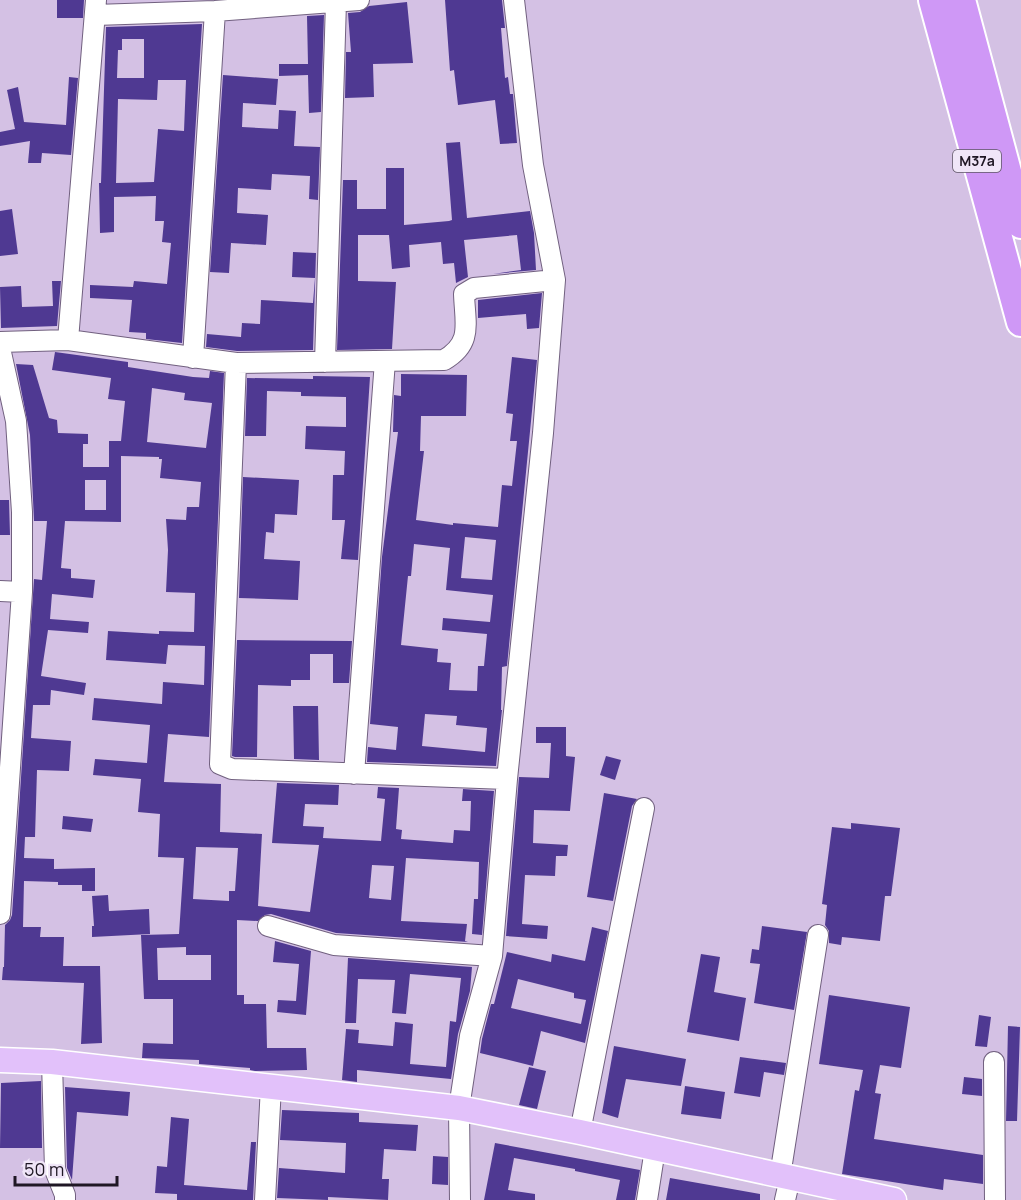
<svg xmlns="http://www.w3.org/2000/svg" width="1021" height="1200" font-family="Manrope,sans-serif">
<rect width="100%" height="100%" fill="#d4c1e4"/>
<path fill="#4f3992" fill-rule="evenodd" d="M57 0H84L83 18H57Z
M445 0H502L505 28H501L505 78 508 77 510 94H513L517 143 500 144 495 100 458 105 454 70 450 71Z
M407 2 413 63 373 64 374 97 345 98 346 52H351L348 13 360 12 369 6Z
M324 15 321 112 309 113 308 75 279 76V64H308L307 16Z
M202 24 182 343 146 339V333L129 332 132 300 90 298V285L133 287 134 281 167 284 171 243 162 242 164 221H155L156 196 114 197V232L100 233 99 183H101L106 27ZM122 39H144V78H117L118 50H122ZM158 80H186L184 131 158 129 154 182 116 183 118 99 157 100Z
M223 75 278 79 276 105 243 103 242 127 278 129 279 110 296 111 294 146 320 147 318 200 309 199 310 176 272 174 271 190 238 188 237 213 268 215 266 245 231 243 229 273 210 272Z
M69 77 78 78 71 155 42 153 41 163H28L30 141 0 146V132L15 129 7 90 18 87 24 122 66 125Z
M460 142 467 218 530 211 534 233 536 270 493 274 521 270 517 235 464 240 468 277 456 283 454 263 443 264 441 242 409 245 410 267 392 269 389 235H358V281L396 282 392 349 337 350 343 180H357V209H386V168H404V225L449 221 452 220 446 143Z
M12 209 18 254 0 256V211Z
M293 252 316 253 313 350 237 351 206 347 207 334 241 337 242 323 260 324 261 300 313 303 315 278 292 277Z
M52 281H61L57 326 1 328 0 287 21 286 22 307 53 306Z
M542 293 539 328 527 329 526 314 478 318V300Z
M55 352 128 362V367L193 377 209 378 210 371 224 373 209 737 168 734 164 782 221 784 220 832 262 834 258 906 310 912 319 845 272 843 277 783 339 785 338 805 305 804 303 826 324 827 323 838 381 841 385 799 377 798 378 787 399 788 396 829 402 830 401 839 453 843 454 830 470 831 471 801H462L463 789 494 791 482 935 472 934 474 899H478L479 862 406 858 401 921 467 924 465 941 468 942 336 933 271 914 265 915 258 921 237 920V995H244V1004H266L267 1048H306L307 1070 255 1071 250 1070V1068L199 1064V1060L142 1058 143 1043 173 1044V999H144L141 935 179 934 184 858 158 857 160 814 138 812 141 779 93 775 95 759 147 763 150 725 92 720 94 698 162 704 163 682 204 685 205 646 168 645 166 664 106 660 108 631 159 634V631L194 632 195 593 166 592 168 550 166 519 186 520 187 507H199L201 482 160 478 162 459H159V457L121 456V522L65 521 61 568 71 569V578L95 580 93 598 52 594 50 619 89 622 88 633 48 630 41 676 86 683 84 695 51 690 50 705H33L31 738 71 741 69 771 37 770 35 837H25L24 858 54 859V869L95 868V891H82V885H58V882L24 881 23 927H41L40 937H64L63 966H100L102 1043 81 1044 84 983 2 980 3 967H4L5 925 10 920 12 915 34 579 42 580 47 521H34L30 435 16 364 33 365 49 418 57 420 58 433 88 434V444H83V467H109V441H121L125 401 108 399 111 378 52 370ZM152 388 185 393 184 400 212 403 206 448 147 442ZM85 480H106V510H85ZM196 847 238 848 235 891H229V901L193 899ZM372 865 394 866 391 900 369 898ZM186 947V955H211V980H158L157 948Z
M512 357 537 360 507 666 502 667 501 710H502L496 766 367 762 368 747 396 750 398 727 370 724 382 557 398 432H393L394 395 401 396V374L467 375 466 416H421L420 451H424L416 520 453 525V523L498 527 502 485 512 486 517 441H510L513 414 506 413ZM465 537 496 540 492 580 461 578ZM414 544 450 548 446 590 493 595 490 622 443 618 442 630 487 634 484 666H478L477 691 449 690 451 663 437 662 438 649 401 645 408 576H411ZM425 714 457 716 456 725 487 728 485 752 422 746Z
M313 376 370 377 358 560 341 559 345 520H332L333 475H344L345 451 305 449 306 426 346 427V397L301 396V392L267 391 266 436H245L247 378 313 379Z
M243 477 299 480 297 515 275 514 274 533 266 532 264 559 300 561 298 600 239 598Z
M0 500H9L10 535H0Z
M237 640 352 641 349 683H333V654H310V680H291V686L258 685 257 757H235L232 756Z
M293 706H318L319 760 294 759Z
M536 727H566V756L575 757 570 811 534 810 533 843 568 845 567 856H556L555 876 525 875 522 924 548 926 547 939 506 936 519 777 549 778 551 743H536Z
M606 756 621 760 615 780 600 775Z
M604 793 637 799 632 806 613 901 587 897Z
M63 816 93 819 91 832 62 829Z
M851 823 900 828 891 896H885L880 941 842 937 841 945 829 943V931L825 925 827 905 822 904 832 827 851 829Z
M108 895 109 911 149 909 150 934 92 937V926H94L92 896Z
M762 926 807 932 794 1010 754 1003 760 964 750 963 752 949 759 950Z
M592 927 608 931 585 1043 541 1031 533 1066 480 1053 482 1039 491 1004H494L507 952 551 962 552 954 585 961ZM518 979 574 993V998L586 1000 581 1024 511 1008Z
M275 941 311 951 306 1015 277 1012 278 1000 296 1001 299 964 273 962Z
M701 954 720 957 714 992 746 998 739 1041 687 1032Z
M348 958 472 967 470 991 458 1034 451 1079 357 1070V1082L342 1080 346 1029 359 1030 358 1043 393 1046 395 1022 413 1024 410 1064 446 1067 450 1021 456 1022 461 978 410 974 406 1014 392 1013 395 980 358 979 356 1023H345Z
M829 995 910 1007 901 1068 880 1065 875 1093 881 1094 874 1139 983 1155V1184L944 1179 943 1190 842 1174 855 1090 859 1091 863 1070 819 1064Z
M979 1015 991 1017 987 1047 975 1046Z
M1008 1026 1020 1027 1017 1121H1006Z
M614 1046 686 1059 681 1086 626 1079 618 1118 602 1113Z
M740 1057 786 1063 784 1075 764 1072 760 1097 734 1093Z
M529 1067 546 1071 537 1109 519 1105Z
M964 1077 982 1079V1096L962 1094Z
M41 1081 42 1148H0L1 1083Z
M685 1086 725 1092 721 1119 681 1114Z
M65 1087 130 1092 128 1116 77 1112 72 1180 67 1168Z
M282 1110 359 1113V1122L418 1125 416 1151 384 1149 382 1179H389L388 1200 328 1197V1200L277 1198 279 1168 345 1173 346 1143 280 1140Z
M171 1117 189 1119 184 1185 247 1190 251 1142H256L253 1200H177V1194L155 1193 157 1166 167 1167Z
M495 1143 640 1170 635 1200H616L620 1180 575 1171V1169L514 1158 508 1190 535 1194V1200H484Z
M433 1156 448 1157V1185L432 1184Z
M670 1178 760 1194V1200H666Z"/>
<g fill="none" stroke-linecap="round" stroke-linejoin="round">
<defs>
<path id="minor" d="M95 15 215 11 359 0
M68 340 96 0
M0 342 68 340 236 363 444 360C473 343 465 324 464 294L474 288 555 280
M0 348 16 421 22 512V592L0 914
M193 358 215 11
M325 362 336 2
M236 363 220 764 232 769 507 779
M0 591 22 592
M354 774 385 361
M268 926 334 945 492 956
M52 1062 55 1170 65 1195V1200
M994 1062 995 1200
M580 1132 644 808
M780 1176 818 935
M265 1200 271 1086
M460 1200 459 1108 470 1036 492 956 507 779 543 433 555 280 533 165 514 0
M647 1200 655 1149
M785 1200 790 1178"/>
<path id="major" d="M0 1060 52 1062 459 1108 580 1132 894 1200"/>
<path id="highway" d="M933 0 1021 322
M961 0 1021 224"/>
</defs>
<use href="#minor" stroke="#71607f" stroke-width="22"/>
<use href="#major" stroke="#fff" stroke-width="27"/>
<use href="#highway" stroke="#fff" stroke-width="32"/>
<use href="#minor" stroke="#fff" stroke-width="20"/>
<use href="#major" stroke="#e2c1fa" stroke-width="24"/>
<use href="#highway" stroke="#cf98f6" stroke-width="28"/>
</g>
<g text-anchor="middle" stroke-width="6" stroke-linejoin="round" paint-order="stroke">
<rect fill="#f0e6f8" stroke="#5e5564" stroke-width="1.5" x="953" y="150" width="48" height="22" rx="4.5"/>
<g font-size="14" font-weight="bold" fill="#1f1724">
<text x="977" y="166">M37a</text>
</g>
</g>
<path d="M15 1176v9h102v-9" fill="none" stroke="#1f1724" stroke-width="3"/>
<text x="24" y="1176" font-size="18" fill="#1f1724" stroke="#f0e6f8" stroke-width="4.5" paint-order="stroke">50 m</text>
</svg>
